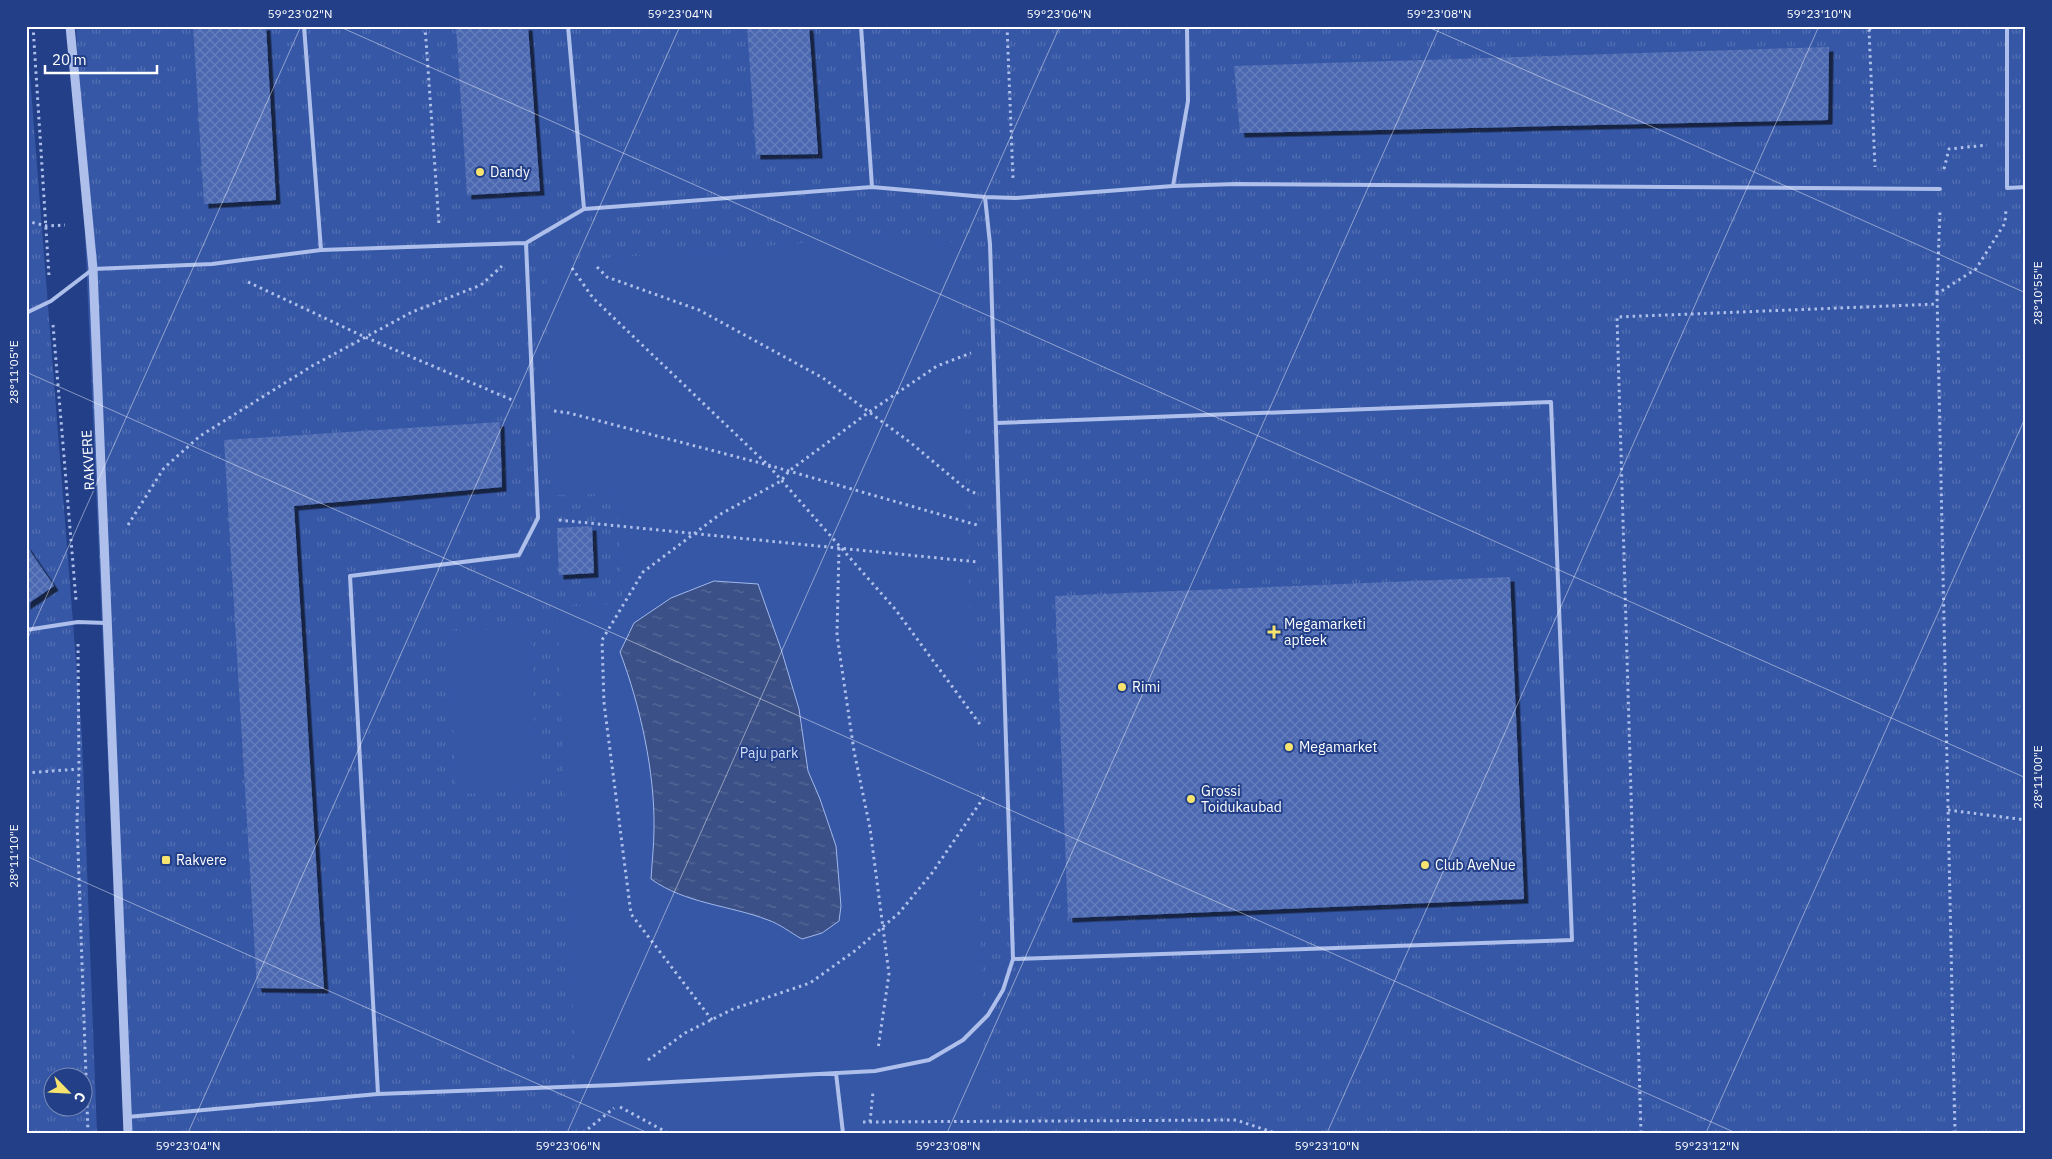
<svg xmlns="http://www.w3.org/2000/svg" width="2052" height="1159" font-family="'IBM Plex Sans',sans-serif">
<defs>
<pattern id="grass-tufts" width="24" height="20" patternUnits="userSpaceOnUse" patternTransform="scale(1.25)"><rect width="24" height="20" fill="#3657a6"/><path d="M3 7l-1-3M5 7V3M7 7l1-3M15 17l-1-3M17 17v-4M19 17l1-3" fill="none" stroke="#5470b3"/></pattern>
<pattern id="water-ripples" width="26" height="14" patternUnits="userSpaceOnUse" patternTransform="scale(1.25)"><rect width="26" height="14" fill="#3b5086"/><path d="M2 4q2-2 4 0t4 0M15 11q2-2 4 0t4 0" fill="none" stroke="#586a98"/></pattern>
<pattern id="building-cross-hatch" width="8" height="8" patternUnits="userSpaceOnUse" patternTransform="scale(1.25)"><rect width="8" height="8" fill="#4b68b1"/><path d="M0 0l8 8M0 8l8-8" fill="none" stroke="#667fbd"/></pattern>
<filter id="shadow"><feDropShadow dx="4.5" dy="4.5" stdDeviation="0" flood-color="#0009"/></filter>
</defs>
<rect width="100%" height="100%" fill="#223f88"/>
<path fill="url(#grass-tufts)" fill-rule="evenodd" d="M26 26 82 737 97 1133H26ZM52 1076H82V1106H52Z
M76 26H2026V1133H124Z"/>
<path fill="#3657a6" d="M894 236 958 243 987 1133H578L557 607 623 604 616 493 555 495 546 263Z
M531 628 537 791 456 794 449 631Z"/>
<path fill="url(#water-ripples)" stroke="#a1b8eb" d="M714 581 758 584 781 649 799 709 808 771 820 799 836 846 841 906 839 921 822 933 802 939C791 933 780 924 768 920 729 905 686 904 651 879 652 862 654 845 654 829 655 772 640 705 620 652L634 623 671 598Z"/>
<path fill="url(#building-cross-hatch)" filter="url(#shadow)" d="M193 26H266L276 200 204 204Z
M456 26H528L540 191 467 195Z
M747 26H809L818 154 756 155Z
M1829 47 1828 120 1240 133 1234 66Z
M500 422 502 487 294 506 324 989 257 988 224 440Z
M592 526 594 573 559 575 557 528Z
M26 545 54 586 26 605Z
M1510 577 1524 899 1068 918 1055 596Z"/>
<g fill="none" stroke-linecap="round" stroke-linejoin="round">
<path stroke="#adbfea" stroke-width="3" stroke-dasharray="2.5 4" stroke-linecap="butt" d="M33 26 49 276
M425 26 439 225
M1007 26 1013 178
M1863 26 1869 30 1875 167
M1869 30 1872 26
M1944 169 1949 149 1987 145
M26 221 47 226 65 225
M597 267 607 277 699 310 823 378 911 443 966 489 977 494
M572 268 593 298 768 465 895 609 982 727
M248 282 365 337 512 400
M1937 293 1940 210
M53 325 76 600
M554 411 569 413 768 465 977 525
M559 520 978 562
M128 525 164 468 200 436 312 366 412 312 481 285 502 266
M839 548 837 635 854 751 870 828 889 974 878 1049
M78 644 79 769 77 821 88 1133
M26 773 79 769
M1948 810 2026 820
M712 1020 631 914 604 703 602 640 643 572 719 515 781 481 789 471 869 412 937 366 971 353
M648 1060 685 1033 733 1009 810 983 856 950 899 913 932 873 986 794
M620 1107 668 1133
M863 1122 1236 1120 1275 1133
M870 1122 873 1092
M583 1133 614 1108
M1641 1133 1617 317 1938 304
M1955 1133 1937 294 1976 269 2005 223 2006 209"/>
<path stroke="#adbfea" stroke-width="4" d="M304 26 321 250
M568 26 584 209
M861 26 872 187
M2007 26V188L2026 187
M1173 186 1236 184 1940 189
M26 313 51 301 93 269 212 264 321 250 526 243 584 209 872 187 985 197
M996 423 1551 402 1572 940 1013 959
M26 630 78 622 106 623
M836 1073 843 1133
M378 1094 350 576 519 555 538 518 526 243
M127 1117 378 1094 615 1085 875 1071 929 1060 963 1040 988 1015 1003 990 1013 959 990 244 985 197 1015 198 1173 186 1188 101 1187 26"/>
<path stroke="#adbfea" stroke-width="9" d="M70 26 93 269 128 1133"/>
</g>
<path fill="none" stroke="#fff" stroke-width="1" stroke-opacity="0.45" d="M338 26 2026 778M1426 26 2026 293M26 372 1736 1133M26 642 301 26M26 856 648 1133M188 1133 680 26M567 1133 1060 26M947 1133 1440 26M1327 1133 1819 26M1706 1133 2026 416"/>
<g fill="#f6e46f" stroke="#223f88" stroke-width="2">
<circle cx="480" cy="172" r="5"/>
<path d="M1271.5 624.5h5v5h5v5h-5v5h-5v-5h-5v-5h5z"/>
<circle cx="1122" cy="687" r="5"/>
<circle cx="1289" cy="747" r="5"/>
<circle cx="1191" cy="799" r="5"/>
<rect x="161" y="855" width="10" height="10" rx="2.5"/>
<circle cx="1425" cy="865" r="5"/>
</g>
<g text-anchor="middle" stroke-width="4" stroke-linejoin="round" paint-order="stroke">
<g font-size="14" fill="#fff" stroke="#223f88" text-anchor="start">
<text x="490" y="177">Dandy</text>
<text x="1284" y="629">Megamarketi<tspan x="1284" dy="16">apteek</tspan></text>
<text x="1132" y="692">Rimi</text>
<text x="1299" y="752">Megamarket</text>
<text x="1201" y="796">Grossi<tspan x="1201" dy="16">Toidukaubad</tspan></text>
<text x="176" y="865">Rakvere</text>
<text x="1435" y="870">Club AveNue</text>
</g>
<g font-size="14" fill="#fff" stroke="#223f88">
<text transform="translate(88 460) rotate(-93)" y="5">RAKVERE</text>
</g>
<g font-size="14" fill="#d2ddf8" stroke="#223f88">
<text x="769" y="758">Paju park</text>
</g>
</g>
<rect width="2052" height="1159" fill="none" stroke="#223f88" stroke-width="55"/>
<g transform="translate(68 1092) rotate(114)"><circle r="24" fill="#223f88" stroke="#7a8cb8"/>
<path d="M0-4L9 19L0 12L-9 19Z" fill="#f6e46f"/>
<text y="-8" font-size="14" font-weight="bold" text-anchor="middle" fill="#ffffff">С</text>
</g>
<path d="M45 65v8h112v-8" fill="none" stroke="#ffffff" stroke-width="2.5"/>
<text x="52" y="65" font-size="15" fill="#ffffff" stroke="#223f88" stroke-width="4" paint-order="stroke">20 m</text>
<rect x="28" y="28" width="1996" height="1104" fill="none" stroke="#fff" stroke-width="2"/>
<g font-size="12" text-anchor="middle" fill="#fff">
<text x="300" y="18">59°23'02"N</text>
<text x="680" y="18">59°23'04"N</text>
<text x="1059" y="18">59°23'06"N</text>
<text x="1439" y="18">59°23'08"N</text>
<text x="1819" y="18">59°23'10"N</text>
<text transform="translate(2038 293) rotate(-90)" y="4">28°10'55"E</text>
<text transform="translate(14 372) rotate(-90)" y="4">28°11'05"E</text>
<text transform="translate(2038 777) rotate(-90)" y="4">28°11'00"E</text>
<text transform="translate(14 856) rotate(-90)" y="4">28°11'10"E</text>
<text x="188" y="1150">59°23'04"N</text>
<text x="568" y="1150">59°23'06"N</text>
<text x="948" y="1150">59°23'08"N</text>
<text x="1327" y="1150">59°23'10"N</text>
<text x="1707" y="1150">59°23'12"N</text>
</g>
</svg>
